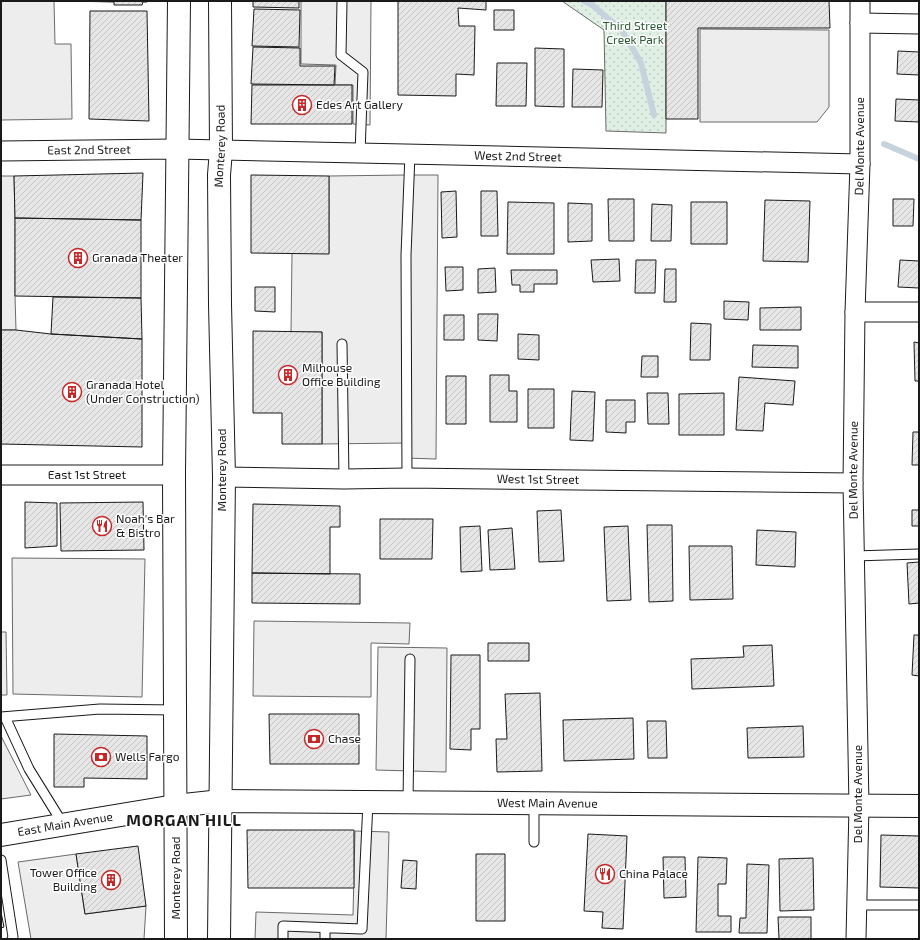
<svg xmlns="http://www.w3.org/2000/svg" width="920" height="940" font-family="'Exo 2',sans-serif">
<defs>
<pattern id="park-dots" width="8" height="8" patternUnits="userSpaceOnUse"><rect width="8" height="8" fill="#e0efe3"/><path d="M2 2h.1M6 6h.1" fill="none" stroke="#c0ccc2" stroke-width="1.8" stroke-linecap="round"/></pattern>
<pattern id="building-hatch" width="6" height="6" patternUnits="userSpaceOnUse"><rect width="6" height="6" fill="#e6e6e6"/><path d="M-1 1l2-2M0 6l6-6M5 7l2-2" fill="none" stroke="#c5c5c5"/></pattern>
</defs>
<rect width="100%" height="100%" fill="#fff"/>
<path fill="url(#park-dots)" stroke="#6a6a6a" d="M562 1H666V133L606 131 604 30Z"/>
<path fill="#ededed" stroke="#6a6a6a" d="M1 1H54L55 44H71L72 119 1 120Z
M301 1H371L370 125 353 124V85H335L336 65 301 64Z
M700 29 829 30V107L817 122H700Z
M405 175V443L322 444V332H291L292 253H329V176Z
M409 175H438L436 459 405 458Z
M1 176H14L15 218V296L16 330H1Z
M12 558 145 559 142 697 13 694Z
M254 621 410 623 409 644 371 643V697L253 696Z
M1 632H6L7 695H1Z
M378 647 447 648 446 772 376 770Z
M1 736 31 795 1 799Z
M355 831 389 832 386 939H255L256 912 353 915Z
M76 854 85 914 146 906 144 939H31L18 862Z"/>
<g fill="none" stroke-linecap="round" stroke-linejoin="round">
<path stroke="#c6d2dc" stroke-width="6" d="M584 1 592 5 621 29 641 63 654 115
M884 144 919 159"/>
</g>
<path fill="url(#building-hatch)" stroke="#1a1a1a" d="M70 1H147V2H143L142 5H114V2Z
M253 1H299V8L253 7Z
M398 1H486V10L458 8 459 26H475L474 75 456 74V96L398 95Z
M666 1H829L830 28H698V119H666Z
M254 9 300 10 299 47 252 46Z
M494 10H514V30H494Z
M90 11H147L149 121 89 119Z
M253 47 300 48V66H335L334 85 251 84Z
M535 48 564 49V107L535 106Z
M898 51 919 52V75L897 74Z
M497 63H527L526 106H496Z
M573 69 603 70 602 107H572Z
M252 85H352V124H251Z
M896 99 919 100V122L895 121Z
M143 173 141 220 15 218 14 176Z
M251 175 329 176V254L251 253Z
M456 191 457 237 442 238 441 192Z
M481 191H497L498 236H481Z
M608 199H634V241H609Z
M893 199H914L913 226H893Z
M765 200 810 201 808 262 763 261Z
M508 202 554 203V254H507Z
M691 202H727V244H691Z
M568 203 592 204V241L568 242Z
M652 204 672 205 671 241H651Z
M15 218 141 220V298L15 296Z
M619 259 620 281 593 282 591 260Z
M636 260H656L655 293H635Z
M900 260 919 261V288L898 287Z
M445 267H463V290L446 291Z
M495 268 496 292 478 293V269Z
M665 269H676V302H664Z
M511 270H557V284H534V292H520V285H512Z
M255 287H275V312L255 311Z
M53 297 141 298 142 339 51 334Z
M724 301 749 302 748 320 724 319Z
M801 307V330H760V308Z
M478 314H498L497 341 478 340Z
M444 315H464V340H444Z
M691 323 711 324 710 360H690Z
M1 330H16L51 334 142 339V447L1 444Z
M253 331 322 332V444H282V413H253Z
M518 334 539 335V360L518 359Z
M914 342 919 343V381H915Z
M753 345 798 346V368L752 367Z
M642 356H658V377H641Z
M490 375H509V391H517V422H490Z
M446 376H466V424H446Z
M739 377 795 381 793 405 765 403 763 431 736 430Z
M528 389H554V428H528Z
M572 391 595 392 593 441 570 440Z
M647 393H668L669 424H648Z
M724 393V435H679V394Z
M606 400H635V422H626V433L606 432Z
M913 432H919V465H912Z
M25 502 57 503V546L25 548Z
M143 502 144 550 61 551 60 503Z
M253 504 340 506V527H330V574L252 573Z
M561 510 564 561 539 562 537 511Z
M912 510H919V526H912Z
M380 519H433L432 559H380Z
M647 525H672L673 601 649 602Z
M480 526 482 571 461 572 460 527Z
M628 526 631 600 607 601 604 527Z
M512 528 515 569 490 570 488 530Z
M757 530 796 532 795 567 756 565Z
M689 546H732L733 599 690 600Z
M919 562V603L909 604 907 563Z
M252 573 360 574V604L252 603Z
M914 635H919V676L912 675Z
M488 643H529V661H488Z
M772 645 774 686 692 689 691 659 744 657 743 646Z
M451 655H480V729H471V750L450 749Z
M540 693 542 771 497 772 496 739H507L505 694Z
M269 714H359V764H270Z
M633 718 634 759 564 761 563 720Z
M647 721H666L667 758H648Z
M803 726 804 757 748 758 747 728Z
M54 734 147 736V779L84 778V787H54Z
M247 830H354V888H248Z
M588 834 627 836 623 929 602 928 603 912 584 911Z
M881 835 919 836V888L880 887Z
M138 846 146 906 85 914 76 854Z
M476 854H505V921H476Z
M663 857H685L686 897 664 898Z
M698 857 727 858 726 884H718V916H731V932H696Z
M813 858 814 910 780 911 779 859Z
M403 860 417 861 416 889 401 888Z
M747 864 769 865 767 933H739L740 918H746Z
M1 912 4 927 1 928Z
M778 917H811V939H779Z"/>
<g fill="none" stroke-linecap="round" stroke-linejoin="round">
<defs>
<path id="lane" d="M342 1 341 55 363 72 360 153
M342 344 344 479
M407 478 406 255 410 154
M854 556 919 554
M1 717 100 709 175 710
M5 717 29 769 63 824
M408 802 410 659
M534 803V842
M1 860 13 937 12 939
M857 905H919
M325 928V939
M283 939V926L362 929 368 802"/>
<g id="street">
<path d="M860 23 919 24"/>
<path id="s1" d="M1 151 176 149 860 164"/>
<path d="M855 312H919"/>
<path id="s2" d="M1 475H174"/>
<path id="s3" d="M224 477 344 479 407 478 853 483"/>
<path id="s4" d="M856 939 859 806 853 483 855 312 860 164V1"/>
</g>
<g id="secondary">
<path id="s5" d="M1 835 175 806 221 801 919 806"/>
<path d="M176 939 174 475 179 1"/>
<path id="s6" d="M219 939 224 477 220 304 219 175 221 150 220 1"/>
</g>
</defs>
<use href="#lane" stroke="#1a1a1a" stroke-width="11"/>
<use href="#street" stroke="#1a1a1a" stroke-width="21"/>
<use href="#secondary" stroke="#1a1a1a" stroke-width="24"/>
<use href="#lane" stroke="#fff" stroke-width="9"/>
<use href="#street" stroke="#fff" stroke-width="19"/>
<use href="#secondary" stroke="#fff" stroke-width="22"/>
</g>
<defs>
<symbol id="building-ring" viewBox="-11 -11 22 22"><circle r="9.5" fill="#fff" stroke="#c62828" stroke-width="1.5"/><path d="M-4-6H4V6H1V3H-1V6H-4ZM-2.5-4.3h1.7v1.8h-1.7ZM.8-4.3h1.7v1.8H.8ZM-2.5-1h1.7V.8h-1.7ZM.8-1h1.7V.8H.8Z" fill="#c62828"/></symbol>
<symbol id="restaurant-ring" viewBox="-11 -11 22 22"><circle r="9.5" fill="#fff" stroke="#c62828" stroke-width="1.5"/><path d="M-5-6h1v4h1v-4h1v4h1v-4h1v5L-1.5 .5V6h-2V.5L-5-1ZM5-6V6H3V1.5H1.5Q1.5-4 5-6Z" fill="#c62828"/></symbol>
<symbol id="bank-ring" viewBox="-11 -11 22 22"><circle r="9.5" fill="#fff" stroke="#c62828" stroke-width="1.5"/><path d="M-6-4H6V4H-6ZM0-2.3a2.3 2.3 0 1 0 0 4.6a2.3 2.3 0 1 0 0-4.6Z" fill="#c62828"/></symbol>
</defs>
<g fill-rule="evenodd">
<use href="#building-ring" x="291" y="94" width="22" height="22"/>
<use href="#building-ring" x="67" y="247" width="22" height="22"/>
<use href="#building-ring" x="277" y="364" width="22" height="22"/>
<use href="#building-ring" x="61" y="381" width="22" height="22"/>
<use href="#restaurant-ring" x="91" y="515" width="22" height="22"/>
<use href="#bank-ring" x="303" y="728" width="22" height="22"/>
<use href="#bank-ring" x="90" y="746" width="22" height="22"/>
<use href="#restaurant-ring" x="594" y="863" width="22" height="22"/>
<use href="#building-ring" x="100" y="869" width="22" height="22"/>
</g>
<g text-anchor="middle" stroke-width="3" stroke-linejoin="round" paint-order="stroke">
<g font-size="12" fill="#2b5a34" stroke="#fff">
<text x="635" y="30">Third Street<tspan x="635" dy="14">Creek Park</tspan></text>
</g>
<g font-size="12" fill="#1a1a1a" stroke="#fff" text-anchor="start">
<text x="316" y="109">Edes Art Gallery</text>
<text x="92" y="262">Granada Theater</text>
<text x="302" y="372">Milhouse<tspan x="302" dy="14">Office Building</tspan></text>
<text x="86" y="389">Granada Hotel<tspan x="86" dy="14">(Under Construction)</tspan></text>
<text x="116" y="523">Noah's Bar<tspan x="116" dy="14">&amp; Bistro</tspan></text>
<text x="328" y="743">Chase</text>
<text x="115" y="761">Wells Fargo</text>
<text x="97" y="877" text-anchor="end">Tower Office<tspan x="97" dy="14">Building</tspan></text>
<text x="619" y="878">China Palace</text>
</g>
<g font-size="12" fill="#1a1a1a" stroke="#fff">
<text dy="4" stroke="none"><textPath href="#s6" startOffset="793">Monterey Road</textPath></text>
<text dy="4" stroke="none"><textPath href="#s4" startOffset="793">Del Monte Avenue</textPath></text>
<text dy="4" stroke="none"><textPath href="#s1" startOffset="88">East 2nd Street</textPath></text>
<text dy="4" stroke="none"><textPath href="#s1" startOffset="517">West 2nd Street</textPath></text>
<text transform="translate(222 470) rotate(-90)" y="4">Monterey Road</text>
<text dy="4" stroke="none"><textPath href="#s4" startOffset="469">Del Monte Avenue</textPath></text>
<text dy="4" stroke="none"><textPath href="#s2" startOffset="86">East 1st Street</textPath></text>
<text dy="4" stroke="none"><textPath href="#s3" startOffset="314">West 1st Street</textPath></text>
<text transform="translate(858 794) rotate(-90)" y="4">Del Monte Avenue</text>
<text dy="4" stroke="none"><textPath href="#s5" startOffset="549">West Main Avenue</textPath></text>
<text dy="4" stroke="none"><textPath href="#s5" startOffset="65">East Main Avenue</textPath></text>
<text transform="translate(176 878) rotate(-90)" y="4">Monterey Road</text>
</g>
<g font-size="16" font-weight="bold" letter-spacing="1" fill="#1a1a1a" stroke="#fff">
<text x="184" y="826">MORGAN HILL</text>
</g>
</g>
<rect width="920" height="940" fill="none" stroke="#1a1a1a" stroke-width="4"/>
</svg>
